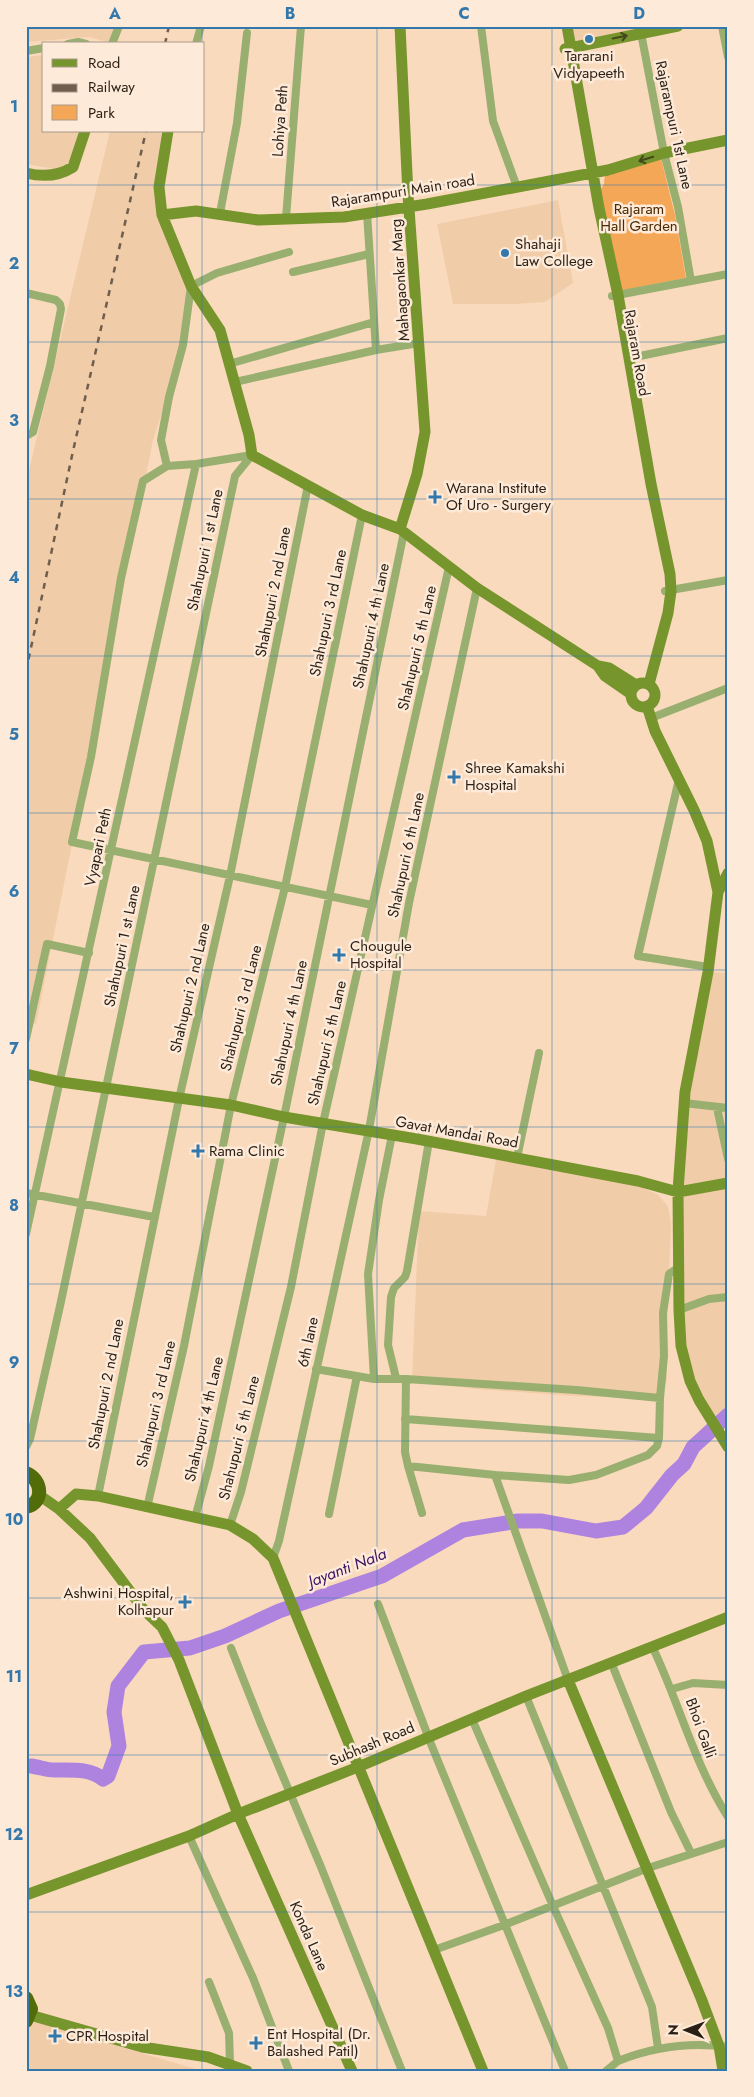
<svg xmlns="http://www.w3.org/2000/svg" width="754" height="2097" font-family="Jost,sans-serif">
<rect width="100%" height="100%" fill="#fadabd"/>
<path fill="#f1cca9" d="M26 26H115L111 43 89 37 26 42Z
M570 26H674L573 46Z
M44 55V131H79L72 159 60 170 26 164V57Z
M110 131H168L159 199 191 286 175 373 153 440 36 1024 26 1022V483Z
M558 200 573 283 545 302 515 304H453L437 224Z
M708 972 728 973V1413L712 1423 694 1389 680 1321 685 1092Z
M497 1154 638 1186 657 1194 668 1206 671 1224 667 1325V1380L659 1398 573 1396 476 1389 412 1381 419 1211 486 1216Z
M28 2018 107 2043 203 2071H26V2021Z"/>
<path fill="#f5a758" d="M661 158 675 215 686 278 619 291 598 194 604 184 605 173Z"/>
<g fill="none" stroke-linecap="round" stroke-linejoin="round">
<path stroke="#ae83e0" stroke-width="15" d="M31 1766C39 1767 47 1770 54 1770 71 1770 90 1768 103 1779L108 1776 119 1746 114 1712 118 1686 144 1652 190 1648 225 1636 279 1611 382 1576 463 1530 518 1521H542L596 1531 623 1527 646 1508 672 1475 684 1464 693 1447 728 1415"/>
<path stroke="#98af70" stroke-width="8" d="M481 26 493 121 517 187
M722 26 728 57
M641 33 664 153 678 207 691 281
M68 44 78 42 86 44
M112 44 119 26
M196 44 201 26
M26 51 44 48
M220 213 237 123 247 33
M367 213 376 350
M286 218 301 26
M293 272 369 254
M26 293 56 300 60 304 61 309 50 366 33 432 26 436
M612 296 728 274
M630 358 728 338
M229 364 374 322
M235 382 376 350 419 343
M252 455 196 464 167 466 161 440 169 397 183 345 191 286 217 273 289 252
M167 466 143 481 121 578 91 757 72 842 372 905
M665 591 728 580
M651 718 728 688
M679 779 638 956 708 967
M26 1039 47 944 89 953
M684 1103 728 1108
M717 1108 728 1159
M517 1158 539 1053
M26 1193 154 1217
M26 1234 196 464
M679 1310 709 1299 728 1297
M316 1369 374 1379H406L405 1452 408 1466 495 1475 568 1680
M396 1378 388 1345 391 1297 394 1288 405 1277 407 1271 429 1141
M374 1379 368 1274 379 1200 392 1135
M406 1379 576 1390 660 1398 659 1438 657 1446 648 1455 596 1475 569 1480 495 1475
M660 1398 664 1356 663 1313 669 1274 679 1267
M405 1419 659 1438
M26 1447 30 1439 60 1306 235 476 252 455
M408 1466 422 1513
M98 1496 179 1099 230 876 308 485
M147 1508 184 1346 231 1105 285 887 362 515
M329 1514 357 1376
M195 1518 209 1466 284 1117 404 532
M230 1525 241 1492 291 1287 323 1123 449 567
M273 1558 279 1541 369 1130 409 903 477 588
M378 1604 431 1744 565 2071
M652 1646C679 1702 694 1764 728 1817
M231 1648 261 1724 321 1867 402 2071
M611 1662 671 1812 691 1853
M672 1689 693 1683 728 1685
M526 1696 652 2007 658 2048
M472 1719 553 1906 608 2028 618 2061 606 2071
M189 1836 253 1978 289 2071
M434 1950 504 1925 648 1868 728 1842
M209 1982 229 2033 230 2064
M618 2061C653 2047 691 2042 728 2047"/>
<path stroke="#76952c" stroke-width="11" d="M567 26 599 208 618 295 651 484 670 574 671 591 668 613 649 684
M565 49 678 26
M168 131 159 187 162 215 196 211 258 220 344 217 427 204 608 170 664 153 728 140
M26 173C42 177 59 176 73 167L85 131
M162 215 191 286 220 330 249 435 252 455 362 515 400 529 477 588 598 666 609 668 636 685
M400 529 417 474 425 432 408 195 400 26
M598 666 605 676 631 694
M631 695a12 12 0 1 1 24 0a12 12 0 1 1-24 0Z
M647 706 655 731 694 810 707 841 718 892 708 972 685 1092 678 1191 679 1310 681 1346 690 1381 699 1400 728 1447
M718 892 728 873
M26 1074 61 1082 231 1105 284 1117 417 1139 638 1181 678 1192 728 1183
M39 1495 59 1509 90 1538 144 1610 162 1627 179 1660 238 1814 352 2071
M59 1509 76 1494 98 1496 230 1525 253 1539 273 1558 483 2071
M568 1680 701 1998 719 2046 723 2071
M26 1895 189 1836 238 1814 358 1767 526 1696 728 1617
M30 2015 142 2047 208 2057 247 2071"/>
<path stroke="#526c09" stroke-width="14" d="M26 1473C42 1479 45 1503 26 1507
M26 1998 31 2009 26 2021"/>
<path stroke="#705e4d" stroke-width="2.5" stroke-dasharray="6 6" stroke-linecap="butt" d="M165 44 169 26
M26 671 73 451 146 131"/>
</g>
<defs><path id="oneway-shaft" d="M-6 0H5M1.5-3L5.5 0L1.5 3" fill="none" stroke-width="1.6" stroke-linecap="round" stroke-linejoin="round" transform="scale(1.25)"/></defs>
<g stroke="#45481c">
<use href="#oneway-shaft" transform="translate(620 37) rotate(-12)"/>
<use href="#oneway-shaft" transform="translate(646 159) rotate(163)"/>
</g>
<path fill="none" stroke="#3378ad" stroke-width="1" stroke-opacity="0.55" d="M202 26V44M377 26V2071M552 26V2071M202 131V2071M26 185H728M26 342H728M26 499H728M26 656H728M26 813H728M26 970H728M26 1127H728M26 1284H728M26 1441H728M26 1598H728M26 1755H728M26 1912H728"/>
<g fill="#3378ad" stroke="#fdead8" stroke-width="2">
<circle cx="589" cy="39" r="5"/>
<circle cx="505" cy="253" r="5"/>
<path d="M432.5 489.5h5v5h5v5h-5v5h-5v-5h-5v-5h5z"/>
<path d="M451.5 769.5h5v5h5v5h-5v5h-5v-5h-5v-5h5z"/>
<path d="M336.5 947.5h5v5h5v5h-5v5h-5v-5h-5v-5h5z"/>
<path d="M195.5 1143.5h5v5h5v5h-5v5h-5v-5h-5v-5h5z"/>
<path d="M182.5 1594.5h5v5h5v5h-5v5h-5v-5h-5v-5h5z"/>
<path d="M52.5 2028.5h5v5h5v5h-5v5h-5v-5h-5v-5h5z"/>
<path d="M253.5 2035.5h5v5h5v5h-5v5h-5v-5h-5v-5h5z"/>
</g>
<g text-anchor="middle" stroke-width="5" stroke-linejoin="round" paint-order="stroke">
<g font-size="15" fill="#2a1f14" stroke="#fdead8" text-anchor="start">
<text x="589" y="61" text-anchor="middle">Tararani<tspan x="589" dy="17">Vidyapeeth</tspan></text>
<text x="515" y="249">Shahaji<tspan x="515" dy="17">Law College</tspan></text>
<text x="446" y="493">Warana Institute<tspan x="446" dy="17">Of Uro - Surgery</tspan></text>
<text x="465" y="773">Shree Kamakshi<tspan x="465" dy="17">Hospital</tspan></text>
<text x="350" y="951">Chougule<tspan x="350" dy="17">Hospital</tspan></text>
<text x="209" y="1156">Rama Clinic</text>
<text x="174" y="1598" text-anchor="end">Ashwini Hospital,<tspan x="174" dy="17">Kolhapur</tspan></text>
<text x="267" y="2039">Ent Hospital (Dr.<tspan x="267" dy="17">Balashed Patil)</tspan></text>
<text x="66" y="2041">CPR Hospital</text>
</g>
<g font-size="15" fill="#2a1f14" stroke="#fdead8">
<text transform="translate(280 121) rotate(-86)" y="5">Lohiya Peth</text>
<text transform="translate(674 125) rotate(78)" y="5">Rajarampuri 1st Lane</text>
<text transform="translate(403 191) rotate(-9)" y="5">Rajarampuri Main road</text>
<text transform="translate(400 280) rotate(-94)" y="5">Mahagaonkar Marg</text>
<text transform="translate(637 353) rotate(80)" y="5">Rajaram Road</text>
<text transform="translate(205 550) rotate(-78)" y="5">Shahupuri 1 st Lane</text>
<text transform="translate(273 592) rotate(-79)" y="5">Shahupuri 2 nd Lane</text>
<text transform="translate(328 613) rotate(-78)" y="5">Shahupuri 3 rd Lane</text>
<text transform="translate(371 626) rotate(-78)" y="5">Shahupuri 4 th Lane</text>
<text transform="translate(417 648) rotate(-77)" y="5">Shahupuri 5 th Lane</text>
<text transform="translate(98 847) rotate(-78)" y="5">Vyapari Peth</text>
<text transform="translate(406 855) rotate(-78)" y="5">Shahupuri 6 th Lane</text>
<text transform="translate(122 946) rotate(-78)" y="5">Shahupuri 1 st Lane</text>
<text transform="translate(190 988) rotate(-77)" y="5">Shahupuri 2 nd Lane</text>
<text transform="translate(241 1008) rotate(-76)" y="5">Shahupuri 3 rd Lane</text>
<text transform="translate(289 1023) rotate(-78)" y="5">Shahupuri 4 th Lane</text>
<text transform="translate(327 1043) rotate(-77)" y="5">Shahupuri 5 th Lane</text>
<text transform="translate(457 1132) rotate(10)" y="5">Gavat Mandai Road</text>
<text transform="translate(308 1342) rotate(-78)" y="5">6th lane</text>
<text transform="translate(106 1384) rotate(-79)" y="5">Shahupuri 2 nd Lane</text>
<text transform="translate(156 1404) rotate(-77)" y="5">Shahupuri 3 rd Lane</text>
<text transform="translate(204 1419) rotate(-77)" y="5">Shahupuri 4 th Lane</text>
<text transform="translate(239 1438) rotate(-76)" y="5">Shahupuri 5 th Lane</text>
<text transform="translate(701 1728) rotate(70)" y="5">Bhoi Galli</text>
<text transform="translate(372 1744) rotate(-23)" y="5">Subhash Road</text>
<text transform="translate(309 1936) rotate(66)" y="5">Konda Lane</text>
</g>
<g font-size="15" fill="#492a04" stroke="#fdead8">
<text x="639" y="214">Rajaram<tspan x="639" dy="17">Hall Garden</tspan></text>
</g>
<g font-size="16" font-style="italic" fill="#3f1164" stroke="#fdead8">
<text transform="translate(347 1567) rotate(-21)" y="6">Jayanti Nala</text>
</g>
</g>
<rect width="754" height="2097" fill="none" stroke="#fdead8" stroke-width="55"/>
<rect x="42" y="42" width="162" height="90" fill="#fdead8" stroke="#a9998a"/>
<rect x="52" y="59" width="25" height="8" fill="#76952c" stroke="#a9998a"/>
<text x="88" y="68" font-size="15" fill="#2a1f14">Road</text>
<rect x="52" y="84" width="25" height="8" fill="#705e4d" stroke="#a9998a"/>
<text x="88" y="92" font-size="15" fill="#2a1f14">Railway</text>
<rect x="52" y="105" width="25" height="15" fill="#f5a758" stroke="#a9998a"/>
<text x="88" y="118" font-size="15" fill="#2a1f14">Park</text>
<g transform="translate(686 2030) rotate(271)" stroke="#fdead8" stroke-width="4" paint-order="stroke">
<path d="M0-4L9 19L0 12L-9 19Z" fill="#2a1f14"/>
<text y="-8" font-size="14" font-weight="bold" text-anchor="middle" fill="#2a1f14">N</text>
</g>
<rect x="28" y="28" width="698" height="2042" fill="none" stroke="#3378ad" stroke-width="2"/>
<g font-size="16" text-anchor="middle" font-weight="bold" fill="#3378ad">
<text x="115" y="19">A</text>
<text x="290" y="19">B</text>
<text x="464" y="19">C</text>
<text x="639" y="19">D</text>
<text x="14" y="112">1</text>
<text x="14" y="269">2</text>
<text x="14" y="426">3</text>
<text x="14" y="583">4</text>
<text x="14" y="740">5</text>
<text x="14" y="897">6</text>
<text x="14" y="1054">7</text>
<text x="14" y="1211">8</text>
<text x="14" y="1368">9</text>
<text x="14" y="1525">10</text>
<text x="14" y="1682">11</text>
<text x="14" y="1840">12</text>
<text x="14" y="1997">13</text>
</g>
</svg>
